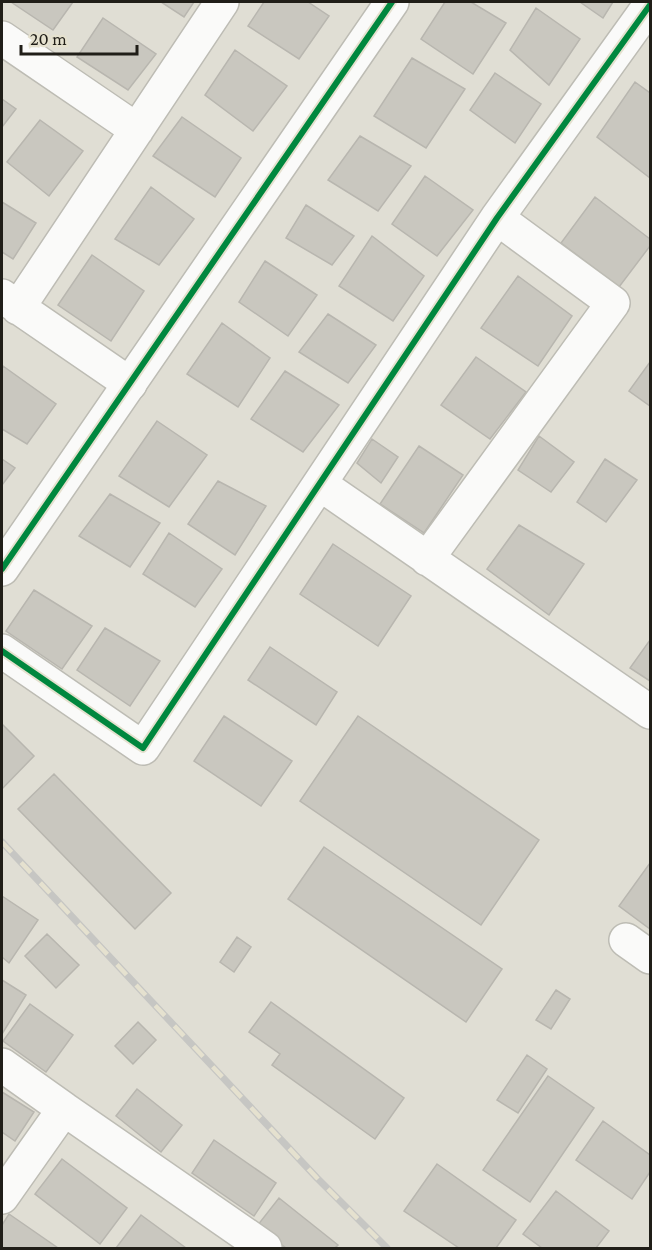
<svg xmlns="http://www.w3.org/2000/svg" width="652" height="1250" font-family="'Crimson Pro',serif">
<rect width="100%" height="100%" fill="#e0ded4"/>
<path fill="#c9c7bf" stroke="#b8b6af" stroke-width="1.5" d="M11 2H73L53 30Z
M161 2H194L184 17Z
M264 2H308L329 16 299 59 248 26Z
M445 2H471L506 23 473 74 421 39Z
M580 2H613L603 18Z
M536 8 580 39 549 85 510 50Z
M103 18 156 54 128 90 77 57Z
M235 50 287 86 253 131 205 95Z
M412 58 465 89 426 148 374 116Z
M495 73 541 104 515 143 470 110Z
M635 82 650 93V178L597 137Z
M2 99 16 109 2 127Z
M182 117 241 158 215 197 153 156Z
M40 120 83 151 49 196 7 162Z
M360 136 411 166 378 211 328 180Z
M425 176 473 210 437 256 392 224Z
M151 187 194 219 159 265 115 239Z
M595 197 650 239V246L619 287 561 243Z
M2 202 36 223 13 259 2 252Z
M306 205 354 236 332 265 286 238Z
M372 236 424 276 393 321 339 286Z
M92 255 144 291 111 341 58 305Z
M265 261 317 295 288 336 239 302Z
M518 276 572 316 538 366 481 328Z
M328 314 376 345 348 383 299 352Z
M222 323 270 358 238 407 187 374Z
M476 357 526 392 490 439 441 405Z
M650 362V406L629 391Z
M3 366 56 404 27 444 2 429V369Z
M285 371 339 405 303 452 251 419Z
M157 421 207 455 169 507 119 476Z
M539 436 574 462 551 492 518 470Z
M372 439 398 457 381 483 357 463Z
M419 446 463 475 424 533 380 504Z
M2 459 15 468 2 485Z
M605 459 637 480 606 522 577 502Z
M218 481 266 506 235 555 188 524Z
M110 494 160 523 130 567 79 536Z
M519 525 584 564 549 615 487 569Z
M169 533 222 569 195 607 143 574Z
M333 544 411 596 378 646 300 594Z
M34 590 92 626 62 669 6 631Z
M105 628 160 661 130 706 77 670Z
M650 640V681L630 668Z
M270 647 337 692 316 725 248 680Z
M224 716 292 761 261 806 194 761Z
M358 716 539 840 481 925 300 801Z
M2 724 34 756 2 789Z
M54 774 171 893 135 929 18 809Z
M324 847 502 969 466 1022 288 899Z
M650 863V929L619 906Z
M2 896 38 920 9 963 2 957Z
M47 934 79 965 56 988 25 956Z
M237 937 251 947 234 972 220 962Z
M2 980 26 995 2 1034Z
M556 990 570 999 551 1029 536 1020Z
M271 1002 404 1098 375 1139 272 1065 280 1054 249 1032Z
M30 1004 73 1035 46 1072 3 1041Z
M138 1022 156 1040 133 1064 115 1046Z
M527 1055 547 1069 518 1113 497 1100Z
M548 1076 594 1108 530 1202 483 1170Z
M137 1089 182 1125 161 1152 116 1116Z
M2 1092 34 1112 15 1141 2 1132Z
M603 1121 650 1155V1172L632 1199 576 1160Z
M214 1140 276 1183 254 1216 192 1173Z
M62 1159 127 1208 100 1244 35 1194Z
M437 1164 516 1220 496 1248H459L404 1211Z
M556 1191 609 1231 596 1248H542L523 1234Z
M279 1198 338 1245 335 1248H286L257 1226Z
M9 1214 58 1248H2V1225Z
M141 1215 186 1248H116Z"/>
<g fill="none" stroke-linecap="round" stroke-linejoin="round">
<defs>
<path id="minor" d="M2 38 137 130
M2 296 130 384
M18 308 222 2
M320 484 650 712
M427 559 613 303 497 218
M2 651 143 748 497 218 650 5
M626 940 650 957
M2 1065 64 1109 2 1197
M64 1109 265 1248"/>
<path id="tertiary" d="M2 569 392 2"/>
</defs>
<use href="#minor" stroke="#bdbcb4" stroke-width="36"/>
<use href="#tertiary" stroke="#bdbcb4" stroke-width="36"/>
<use href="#minor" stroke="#fafaf9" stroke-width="33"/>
<use href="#tertiary" stroke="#fafaf9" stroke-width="33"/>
<defs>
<path id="rail" d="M2 842 317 1178 387 1248"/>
</defs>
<use href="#rail" stroke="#c6c6c3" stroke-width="7"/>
<use href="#rail" stroke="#e5e1cf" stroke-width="4.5" stroke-dasharray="14" stroke-linecap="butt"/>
<defs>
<path id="cycleway" d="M2 569 392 2
M2 651 143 748 497 218 650 5"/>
</defs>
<use href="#cycleway" stroke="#e5e1cf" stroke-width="10"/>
<use href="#cycleway" stroke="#00873e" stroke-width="6"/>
</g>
<rect width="652" height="1250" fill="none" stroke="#201e18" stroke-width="6"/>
<path d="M21 45v9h116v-9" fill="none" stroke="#201e18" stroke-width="3"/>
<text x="30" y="45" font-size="18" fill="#201e18" stroke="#e5e1cf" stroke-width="4.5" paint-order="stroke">20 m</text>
</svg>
